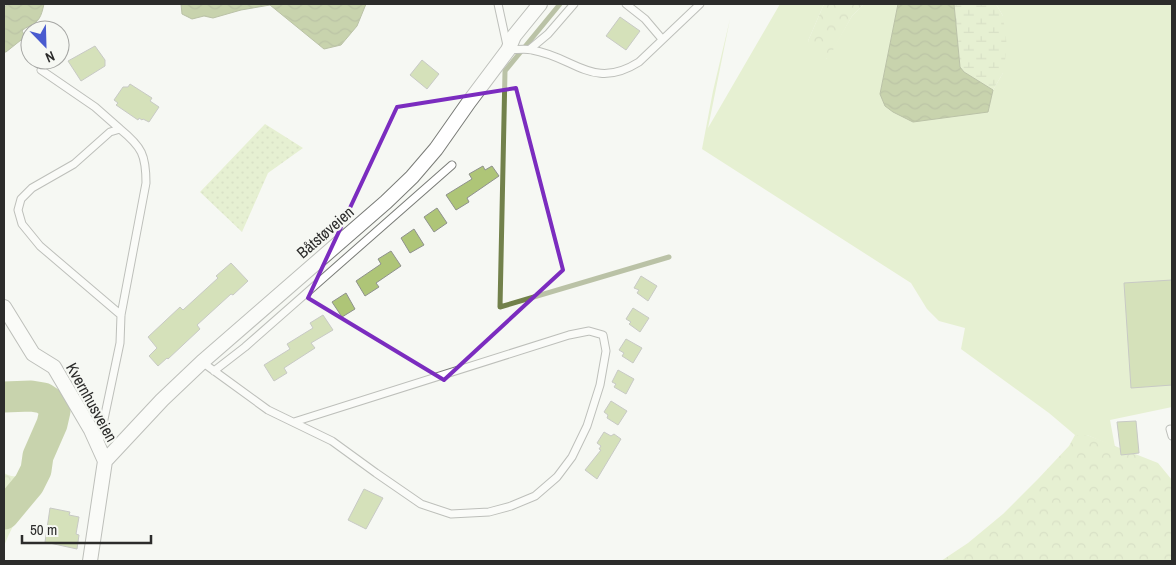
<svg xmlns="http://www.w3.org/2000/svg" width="1176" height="565" font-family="'Archivo Narrow',sans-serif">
<defs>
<pattern id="forest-crowns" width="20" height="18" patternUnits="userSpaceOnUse" patternTransform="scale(1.25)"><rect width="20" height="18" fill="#d3e6aa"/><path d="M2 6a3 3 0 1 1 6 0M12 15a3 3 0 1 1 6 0" fill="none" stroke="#b5c592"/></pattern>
<pattern id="wetland-marsh" width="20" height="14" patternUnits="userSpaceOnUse" patternTransform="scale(1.25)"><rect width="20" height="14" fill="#d3e6aa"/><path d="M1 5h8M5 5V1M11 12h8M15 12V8" fill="none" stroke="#b5c592"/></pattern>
<pattern id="park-dots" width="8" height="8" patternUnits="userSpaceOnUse" patternTransform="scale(1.25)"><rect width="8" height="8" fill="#d3e6aa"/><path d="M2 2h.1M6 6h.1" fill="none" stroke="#b5c592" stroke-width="1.8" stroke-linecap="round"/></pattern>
<pattern id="water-waves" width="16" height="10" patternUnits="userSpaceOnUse" patternTransform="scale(1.25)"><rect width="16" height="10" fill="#90a659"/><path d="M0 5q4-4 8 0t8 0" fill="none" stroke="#76874a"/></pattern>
</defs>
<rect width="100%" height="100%" fill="#f6f8f3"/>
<path fill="#d3e6aa" d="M780 4H824L808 41 827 59 852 16 864 4H898L880 94 988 112 993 90 1003 73V16L996 4H1172V407L1110 420 1115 447 1087 435H1075L1049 413 961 349 965 328 939 321 927 309 911 283 702 149 713 91 730 19 708 128Z"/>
<path fill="url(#forest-crowns)" d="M824 4H864L852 16 828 59 817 57 808 41Z
M1075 435H1087L1158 463 1172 480V561H941L968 543 1003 514 1038 479 1069 446Z
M4 473C16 481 33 473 47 477 31 498 13 521 4 546Z"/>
<path fill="url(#wetland-marsh)" d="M954 4H996L1003 16 1007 47 1003 73 993 90 964 72 960 67Z"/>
<path fill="url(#park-dots)" d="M265 124 303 148 268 173 242 232 200 192Z"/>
<path fill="url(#water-waves)" stroke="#72814b" d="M7 4H44C42 12 41 20 32 25 28 27 26 27 22 31L25 36 21 40 6 52H4V8Z
M181 4H366L357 26 341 45 324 49 270 5 241 10 213 18 204 16 192 19 182 14Z
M898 4H954L960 67 964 72 993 90 988 112 913 122 893 112 885 106 880 94Z"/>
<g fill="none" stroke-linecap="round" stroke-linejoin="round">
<path stroke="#72814b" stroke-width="5" d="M560 4 505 71 500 307 669 257"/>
<path stroke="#90a659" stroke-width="31" d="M4 397 31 396 43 398 52 404 55 411 52 424 38 456 36 470 29 484 4 514"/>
</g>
<path fill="#aec577" stroke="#8f918d" d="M620 17 640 31 626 50 606 36Z
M95 46 105 60V66L81 81 68 61Z
M422 60 439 74 427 89 410 75Z
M130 84 152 98 150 101 159 107 149 122 143 119 142 120 139 118 138 120 116 105 118 103 114 100 123 87H128Z
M483 166 485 170 492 166 499 176 467 198 469 202 456 210 446 195 472 179 469 174Z
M437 208 447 223 434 232 424 217Z
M414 229 424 245 410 253 401 238Z
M391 251 401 266 376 283 379 287 365 296 356 281 381 264 378 259Z
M231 263 248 281 233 295 231 294 197 325 200 329 168 359 167 358 158 366 149 356 157 348 148 337 180 307 183 310 218 278 216 276Z
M641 276 657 286 648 301 637 293 639 290 634 288Z
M1172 280V385L1131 388 1124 283Z
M346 293 355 309 342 317 332 302Z
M633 308 649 318 640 332 629 324 631 322 626 319Z
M323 315 333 330 311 343 315 348 284 368 287 373 274 381 264 365 290 349 287 344 313 328 310 323Z
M626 339 642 348 633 363 622 356 624 353 619 350Z
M618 370 634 379 626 394 614 387 616 384 612 382Z
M611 401 627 411 618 425 607 418 608 415 604 412Z
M1136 421 1139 453 1121 455 1117 422Z
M604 432 611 436 614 434 621 439 597 479 585 470 601 450 599 449 601 446 597 443Z
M364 489 383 498 366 529 348 520Z
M50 508 70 512 69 515 79 517 76 534 79 535 77 549 45 542Z"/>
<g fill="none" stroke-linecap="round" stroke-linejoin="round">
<defs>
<path id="lane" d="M498 4 508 50C516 50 524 48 532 50 575 57 593 91 639 62L700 4
M626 4 645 19 662 39
M530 49 548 34 574 4
M41 70 95 107 120 129
M202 362 268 410 332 441 376 473 421 504 451 514 489 512 511 506 535 496 557 477 572 457 587 426 600 385 606 351 603 335 589 331 569 335 294 422
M214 371 245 347 452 165
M1170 429 1172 436
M99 443 120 343 121 315 146 183C146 155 142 147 120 129L110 132 74 164 32 188 21 199 18 210 22 224 40 246 121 315"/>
<path id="street" d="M4 307 33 354 54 367 91 430 105 461 90 561
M105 461 162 400 202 362 386 202 412 177 436 149 469 102 508 50 514 36 540 4"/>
</defs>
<use href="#lane" stroke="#797b77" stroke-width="9"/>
<use href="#street" stroke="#797b77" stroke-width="16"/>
<use href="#lane" stroke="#fff" stroke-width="7"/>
<use href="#street" stroke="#fff" stroke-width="14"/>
</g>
<path d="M0 0H1176V565H0ZM516 88 563 270 444 380 308 298 397 107Z" fill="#f6f8f3" fill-opacity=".55" fill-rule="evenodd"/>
<path fill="none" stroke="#7b2cbf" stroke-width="4" stroke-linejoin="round" d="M516 88 563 270 444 380 308 298 397 107Z"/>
<g text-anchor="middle" stroke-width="4.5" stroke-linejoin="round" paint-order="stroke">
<g font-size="16" fill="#2c2c2b" stroke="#f6f8f3">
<text transform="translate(325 232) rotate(-41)" y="6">Båtstøveien</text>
<text transform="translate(92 402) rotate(61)" y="6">Kvernhusveien</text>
</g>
</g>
<rect width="1176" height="565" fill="none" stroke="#2c2c2b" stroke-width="10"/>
<g transform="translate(45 45) rotate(157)"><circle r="24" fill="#f6f8f3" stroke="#a5a6a3"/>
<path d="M0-4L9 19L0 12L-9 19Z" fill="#495bcf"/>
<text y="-8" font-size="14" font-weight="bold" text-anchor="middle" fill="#2c2c2b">N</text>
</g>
<path d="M22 535v8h129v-8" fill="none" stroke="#2c2c2b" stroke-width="2.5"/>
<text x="30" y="535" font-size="15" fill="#2c2c2b" stroke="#f6f8f3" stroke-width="4" paint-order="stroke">50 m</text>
</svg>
